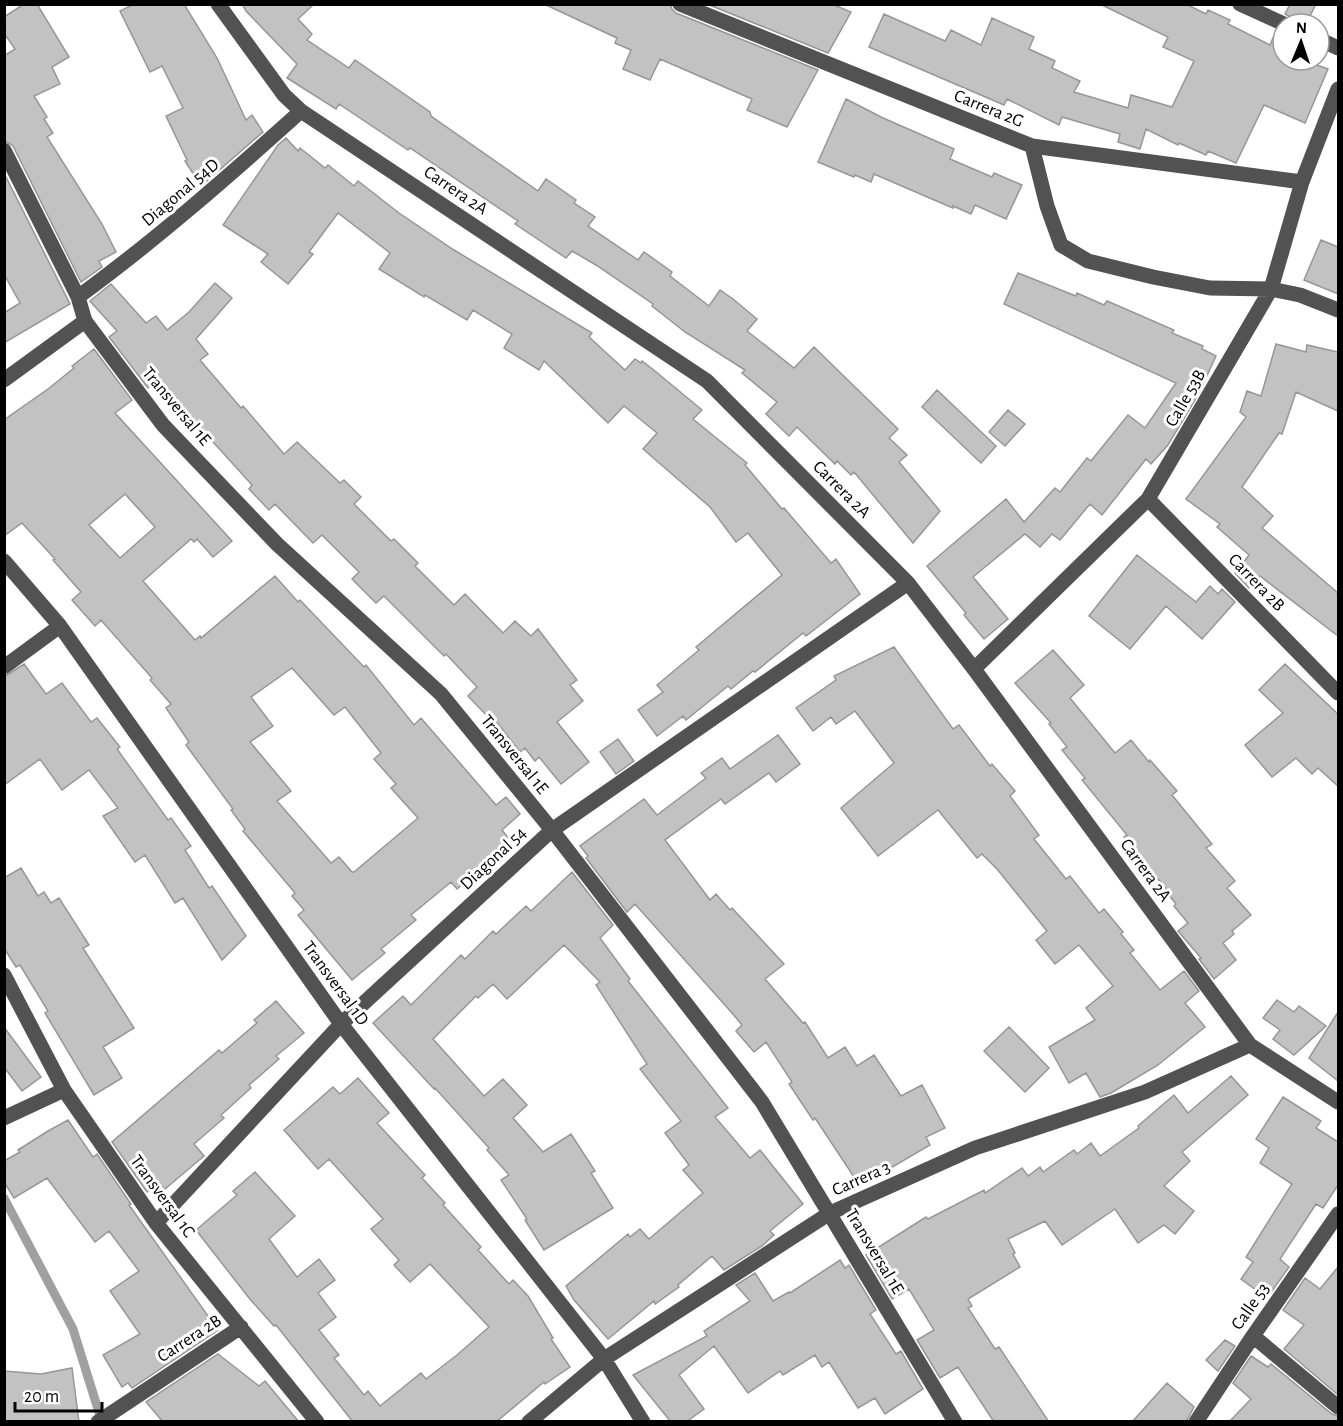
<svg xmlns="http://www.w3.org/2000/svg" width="1343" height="1426" font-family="'Alegreya Sans',sans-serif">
<rect width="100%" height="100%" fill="#fff"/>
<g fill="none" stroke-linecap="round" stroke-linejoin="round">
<path stroke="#a0a0a0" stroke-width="9" d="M4 1198 73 1329 102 1422"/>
</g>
<path fill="#c2c2c2" stroke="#969696" stroke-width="1.5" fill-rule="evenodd" d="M24 4H37L69 57 52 67 60 84 34 96 47 117 44 119 53 133 47 137 102 224 116 252 99 261 102 267 81 282 13 146 4 140V56L15 49 4 33V17Z
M134 4H184L217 58 246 120 252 115 263 132 201 186 185 161 187 160 166 116 183 108 162 66 150 72 120 11Z
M242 4H314L298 19 312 34 307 40 349 68 355 60 430 112 431 116 538 191 546 179 576 200 574 203 595 217 588 226 638 260 644 252 672 272 670 276 709 306 720 290 733 299 757 319 747 331 794 368 814 347 898 429 889 438 907 455 899 462 940 511 913 543 854 472 851 475 837 461 835 464 797 427 789 436 766 414 777 402 742 373 745 370 685 332 652 306 653 304 596 265 572 251 566 258 515 224 518 221 410 148 408 150 339 104 336 109 287 78 297 64 246 11Z
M544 4H670L672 9 676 13 818 70 787 127 747 110 752 99 660 59 650 80 623 69 631 50 615 43 617 38Z
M707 4H832L851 12 828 53Z
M1100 4H1186L1206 14 1208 10 1230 20 1228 24 1270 45 1276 31 1283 33V60H1303L1328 69 1305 123 1264 105 1236 163 1208 151 1206 155 1179 143 1178 145 1146 129 1140 149 1118 142 1120 134 1062 117 1059 125 1007 99 1004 105 869 47 884 14 945 41 951 30 981 45 992 18 1034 37 1029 49 1055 61 1052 68 1080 81 1074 92 1128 108 1131 95 1172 107 1194 61 1163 47 1168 37Z
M1290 4H1316L1306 24H1294L1292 18 1285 14Z
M846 99 883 118 954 149 950 159 992 177 994 173 1022 185 1006 219 975 205 971 214 953 206V208L874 174 871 182 855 175 854 177 818 162Z
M286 138 298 151 300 148 325 168 328 165 354 186 358 181 399 213 454 250 592 333 589 337 625 370 635 359 641 363 642 361 655 371 702 410 693 419 747 463 745 465 782 509 784 508 831 563 836 559 860 594 806 636 803 633 755 672 753 671 731 689 728 686 686 720 683 716 657 736 638 710 663 692 657 685 699 650 696 647 782 575 748 533 736 542 710 507 643 449 657 433 624 406 608 423 544 361 539 370 504 348 512 334 473 310 467 320 425 295 424 297 379 269 390 253 338 213 309 252 313 254 288 284 261 262 268 254 223 225 278 145Z
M4 173 70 304 4 343V313L20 303 4 274Z
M1321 240 1338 247V294L1304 280Z
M1018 273 1076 296 1077 293 1104 305 1107 301 1174 330 1172 333 1203 346 1202 349 1216 356 1198 395 1168 445 1151 464 1146 459 1102 515 1090 504 1060 540 1052 534 1040 547 1025 534 973 577 1008 619 984 639 964 615 966 613 927 566 1006 499 1024 522 1055 488 1060 492 1087 458 1091 461 1128 415 1145 428 1176 383 1004 304Z
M215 283 232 298 196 339 208 354 200 360 241 408 243 406 284 454 297 442 340 483 344 480 361 497 354 504 391 541 394 539 418 563 415 566 454 605 465 594 503 633 515 621 531 636 538 629 577 680 570 685 583 701 557 722 589 762 561 784 539 757 535 761 525 748 520 752 495 720 493 722 468 696 477 687 446 654 444 656 384 596 376 603 352 579 359 572 322 535 313 543 275 504 269 510 249 489 252 485 158 381 148 388 109 337 117 331 90 301 111 284 146 323 156 316 167 330 189 312Z
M1276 344 1306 352 1307 345 1338 352V411L1296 392 1282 434 1279 433 1242 487 1273 516 1262 528 1338 593V636L1260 576 1249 588 1235 573 1249 555 1217 527 1220 524 1186 499 1246 417 1240 412 1247 391 1261 396Z
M94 349 132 400 115 413 232 541 213 557 197 539 194 542 191 539 143 581 195 640 200 636 201 638 275 576 298 602 300 600 364 667 366 665 414 725 421 718 496 805 506 797 520 814 502 830 509 839 490 855 493 857 457 889 451 882 411 915 416 920 381 949 385 953 352 980 298 915 304 910 292 896 295 893 243 831 245 829 231 810 233 809 186 745 189 742 166 708 171 704 150 680 152 678 101 620 95 626 72 600 81 592 53 560 55 559 22 523 4 536V420L48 389 74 368 72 366ZM125 494 155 527 120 558 89 525ZM292 668 334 715 345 707 381 753 374 759 396 784 391 788 418 818 354 872H352L339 857 331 863 277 801 291 791 250 742 273 726 251 697Z
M937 390 996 446 981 463 922 407Z
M1008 410 1025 424 1005 446 989 432Z
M1137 555 1196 602 1210 586 1218 594 1222 589 1235 602 1202 639 1166 606 1130 649 1089 616Z
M894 647 953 729 959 725 990 766 992 764 1015 791 1010 796 1039 835 1034 839 1066 879 1070 876 1099 913 1104 909 1123 932 1121 934 1134 950 1130 953 1160 990 1184 971 1199 991 1185 1003 1205 1027 1158 1065 1111 1093 1100 1097 1086 1073 1069 1083 1049 1047 1095 1020 1086 1008 1113 986 1079 945 1055 964 1036 940 1047 931 997 869 982 854 977 858 938 810 878 856 841 808 894 763 855 711 836 724 831 717 813 731 796 708 836 680 834 676Z
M1053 650 1084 685 1070 698 1115 753 1131 740 1149 762 1150 760 1177 791 1172 795 1212 844 1206 848 1235 881 1227 888 1251 915 1232 931 1234 934 1223 943 1236 960 1214 979 1199 959 1201 958 1178 931 1188 923 1174 906 1176 904 1165 890 1166 889 1124 837 1127 835 1082 780 1085 778 1062 750 1067 747 1049 724 1051 723 1015 683Z
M24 664 46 694 62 683 91 722 97 718 120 747 117 749 168 820 171 818 191 846 185 850 209 888 212 886 246 936 222 960 183 898 175 903 145 855 135 862 103 816 118 808 89 770 62 790 40 759 4 785V677Z
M1285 664 1338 714V786L1318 768 1312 774 1296 758 1272 777 1245 745 1283 713 1259 690Z
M778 735 800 764 776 782 769 773 725 804 721 799 665 840 710 900 716 894 730 910 732 908 784 964 765 979 803 1023 805 1022 828 1058 845 1047 857 1066 874 1055 901 1096 922 1085 945 1128 926 1137 930 1145 860 1186 815 1118 813 1120 789 1084 792 1082 766 1042 754 1052 736 1031 742 1025 732 1013 635 904 627 912 586 858 588 856 580 846 644 799 657 815 706 778 701 773 722 758 730 769Z
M618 739 634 761 616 774 600 752Z
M21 868 38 896 44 892 51 903 59 898 89 945 83 948 134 1028 103 1047 122 1078 94 1095 45 1013 48 1011 20 965 16 967 4 948V878Z
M572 872 613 925 600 938 630 979 628 981 728 1108 715 1117 750 1158 760 1150 803 1204 770 1231 774 1235 762 1246 724 1270 712 1256 678 1285 679 1287 655 1304 654 1301 608 1339 574 1300 566 1286 628 1234 630 1237 640 1229 649 1239 703 1193 683 1170 689 1165 665 1133 681 1121 640 1069 647 1064 596 985 600 982 564 945 507 999 493 984 478 998 476 996 433 1039 484 1096 503 1079 527 1105 513 1118 543 1152 571 1134 595 1171 591 1173 613 1208 544 1250 525 1220 527 1219 501 1180 509 1175 487 1150 489 1148 435 1088 434 1089 373 1023 403 996 411 1005 461 955 465 959 493 931 496 934 526 906 531 911Z
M1277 1000 1294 1012 1299 1006 1326 1026 1294 1055 1273 1039 1280 1030 1263 1018Z
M276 1001 304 1033 276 1056 279 1059 249 1085 251 1088 221 1115 224 1118 194 1144 204 1156 165 1189 159 1183 147 1192 112 1142 219 1050 222 1053 257 1023 254 1020Z
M1338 1012V1081L1309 1058Z
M4 1027 41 1077 22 1091 4 1067Z
M1009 1027 1049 1068 1025 1092 984 1051Z
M1231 1076 1248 1095 1182 1152 1190 1161 1164 1186 1194 1211 1175 1234 1164 1225 1138 1243 1115 1209 1062 1245 1045 1221 1008 1239 1015 1253 1013 1254 1020 1267 968 1299 972 1306 968 1308 995 1349 999 1347 1049 1422H994L958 1367 940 1378 917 1340 934 1330 909 1289 892 1299 866 1255 926 1217 928 1219 984 1190 985 1193 1022 1168 1028 1176 1040 1167 1043 1172 1074 1150 1077 1154 1091 1143 1100 1156 1139 1128 1138 1126 1174 1095 1188 1113Z
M358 1078 389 1113 377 1123 425 1175 422 1178 445 1203 443 1205 481 1247 478 1250 509 1284 513 1280 528 1296 553 1338 551 1339 570 1367 545 1384 544 1382 496 1422H353L276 1325 274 1326 249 1298 196 1230 237 1195 233 1191 255 1172 295 1216 269 1239 297 1277 319 1259 335 1280 318 1293 336 1317 319 1330 339 1355 334 1358 364 1395 368 1391 380 1406 421 1373 426 1379 457 1355 489 1327 430 1264 410 1282 394 1265 399 1260 371 1229 383 1219 329 1159 318 1169 284 1130 333 1087 340 1094Z
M1283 1097 1321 1121 1316 1128 1338 1142V1185L1323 1208 1316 1204 1280 1259 1289 1267 1267 1298 1241 1279 1253 1262 1246 1257 1292 1184 1260 1163 1269 1148 1256 1139Z
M68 1120 93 1157 97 1154 131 1204 129 1205 218 1330 132 1388 128 1383 122 1387 103 1355 140 1334 110 1291 139 1271 109 1231 95 1242 47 1178 14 1198 4 1182V1161L20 1152 18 1150 48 1131Z
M840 1260 845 1268 849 1265 876 1310 870 1314 896 1354 901 1351 923 1389 885 1414 875 1398 858 1408 829 1362 822 1367 815 1355 783 1375 780 1371 748 1393 714 1346 679 1375 704 1409 686 1422H671L633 1375 707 1336 704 1331 750 1301 736 1285 755 1273 773 1301 789 1292 790 1293Z
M1338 1267V1395L1284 1349 1304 1325 1283 1310 1305 1278 1320 1289Z
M1225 1340 1235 1346 1218 1371 1206 1360Z
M218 1354 259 1386 265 1381 299 1422H163L146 1402Z
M1251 1356 1268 1367 1271 1364 1332 1414 1338 1416V1422H1229L1251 1399 1233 1383Z
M72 1368 79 1422H4V1371L41 1374Z
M1167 1383 1194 1407 1186 1422H1132Z"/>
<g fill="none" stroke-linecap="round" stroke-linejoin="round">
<path stroke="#525252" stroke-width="15" d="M218 4 284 95 301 111 707 381 908 583 974 669 1250 1045 1338 1102
M680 4 1032 146 1302 182
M1240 4 1284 24
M1319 39 1338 48
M1032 146 1047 206 1061 245 1088 261 1153 277 1210 288 1271 289 1300 295 1338 310
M4 150 78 297 85 321 163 425 277 544 441 694 552 830 762 1102 955 1422
M78 297C157 239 229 176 301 111
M4 380 85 321
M1148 499 1338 693
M4 561 60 626 341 1024 604 1359 643 1422
M4 667 60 626
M974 669 1148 499 1271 289 1302 182 1338 89
M4 975 64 1090 156 1223 317 1422
M4 1118 64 1090
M156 1223 341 1024 552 830 908 583
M1253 1336 1338 1407
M98 1422 241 1327
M529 1422 604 1359 830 1213 975 1148 1145 1092 1250 1045
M1196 1422 1253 1336 1338 1214"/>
</g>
<g text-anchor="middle" stroke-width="6" stroke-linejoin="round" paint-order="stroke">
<g font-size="18" fill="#000" stroke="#fff">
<text transform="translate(989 108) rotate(22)" y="6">Carrera 2G</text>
<text transform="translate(456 190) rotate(34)" y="6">Carrera 2A</text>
<text transform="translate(180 192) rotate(-40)" y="6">Diagonal 54D</text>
<text transform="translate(1185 398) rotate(-60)" y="6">Calle 53B</text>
<text transform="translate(177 406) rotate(50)" y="6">Transversal 1E</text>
<text transform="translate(842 489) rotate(45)" y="6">Carrera 2A</text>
<text transform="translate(1257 582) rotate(46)" y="6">Carrera 2B</text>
<text transform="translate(515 754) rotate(51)" y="6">Transversal 1E</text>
<text transform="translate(493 858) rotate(-43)" y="6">Diagonal 54</text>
<text transform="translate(1146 870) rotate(54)" y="6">Carrera 2A</text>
<text transform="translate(336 983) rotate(54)" y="6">Transversal 1D</text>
<text transform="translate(861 1178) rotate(-24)" y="6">Carrera 3</text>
<text transform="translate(163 1196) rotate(54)" y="6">Transversal 1C</text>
<text transform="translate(875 1251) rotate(59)" y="6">Transversal 1E</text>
<text transform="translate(1250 1306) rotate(-55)" y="6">Calle 53</text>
<text transform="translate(189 1338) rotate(-33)" y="6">Carrera 2B</text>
</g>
</g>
<rect width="1343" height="1426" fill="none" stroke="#000000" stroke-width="12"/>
<g transform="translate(1301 42) rotate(2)"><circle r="28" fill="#ffffff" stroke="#999999" stroke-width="1.5"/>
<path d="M0-4.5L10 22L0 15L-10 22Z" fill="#000000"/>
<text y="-9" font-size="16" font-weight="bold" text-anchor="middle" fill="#000000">N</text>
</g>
<path d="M15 1402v9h87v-9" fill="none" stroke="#000000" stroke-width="3"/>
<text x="24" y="1402" font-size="18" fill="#000000" stroke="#ffffff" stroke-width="4.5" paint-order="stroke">20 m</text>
</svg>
